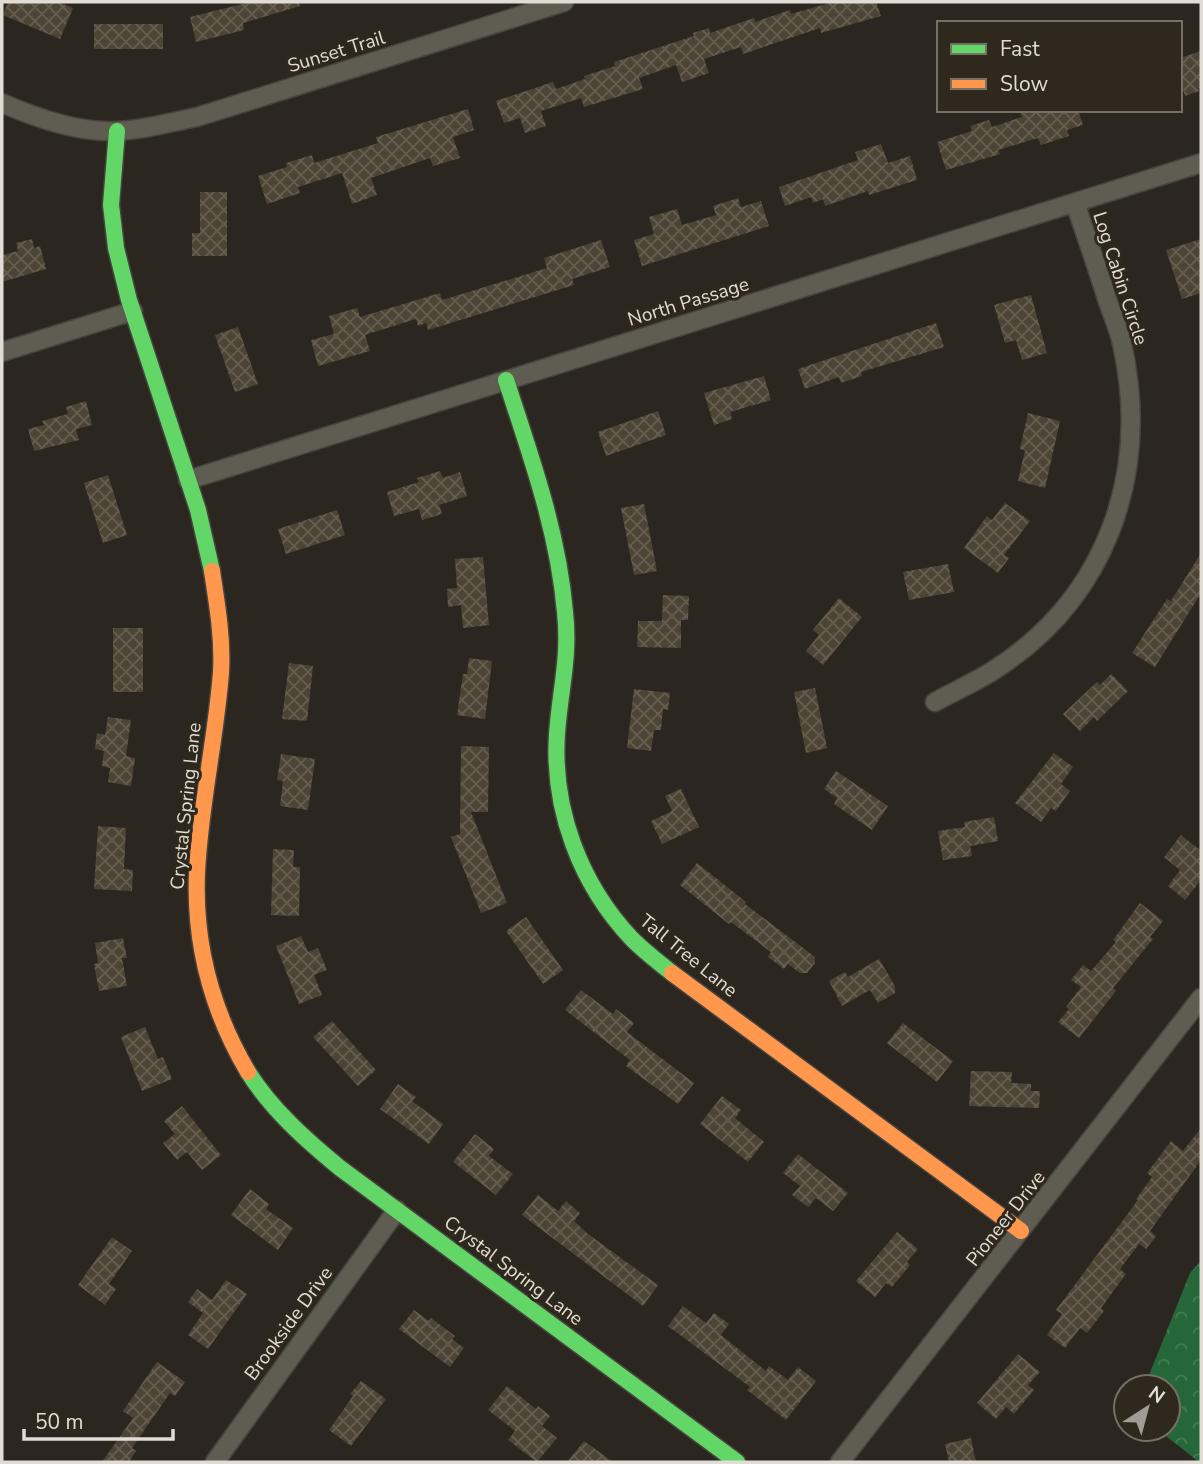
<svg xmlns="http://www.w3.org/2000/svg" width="1203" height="1464" font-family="'Nunito Sans',sans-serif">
<defs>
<pattern id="forest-crowns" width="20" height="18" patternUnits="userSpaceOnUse" patternTransform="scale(1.75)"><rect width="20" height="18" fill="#256738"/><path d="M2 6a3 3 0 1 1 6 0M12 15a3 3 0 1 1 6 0" fill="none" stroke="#447c54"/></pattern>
<pattern id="building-cross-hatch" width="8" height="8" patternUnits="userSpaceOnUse" patternTransform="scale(1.75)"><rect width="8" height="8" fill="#4c4434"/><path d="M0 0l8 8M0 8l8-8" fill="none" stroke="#665e50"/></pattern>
</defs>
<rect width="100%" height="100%" fill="#2b2720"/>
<path fill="url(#forest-crowns)" d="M1201 1261V1462H1199L1157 1429H1168V1387H1148L1147 1380 1190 1273Z"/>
<path fill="url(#building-cross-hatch)" d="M8 2H58L73 8 60 39 3 15Z
M250 2H299L300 6 243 23 244 30 196 42 190 17Z
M833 2H876L881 16 821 33 820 28 743 54 741 47 704 59 709 73 682 82 676 65 639 78 643 89 584 107 581 98 541 111 546 126 525 133 520 118 504 123 496 101 553 82 556 89 585 79 584 76 615 66 614 62 694 36 693 33 709 28 710 33 754 18 755 22 790 10 791 14Z
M94 24H163V49H94Z
M1201 51V88H1198L1199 91 1185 96 1180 79V58Z
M468 109 474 130 453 137 460 158 433 166 430 158 371 178 377 195 352 204 342 173 298 187 300 193 267 204 258 176 287 167 286 163 312 155 314 163 378 143 376 137Z
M1020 110H1078L1083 125 1067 130 1069 136 1041 145 1038 138 998 150 1000 154 946 170 937 142 972 131 970 126 989 120 992 127 1022 117Z
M881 144 888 163 910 156 917 180 869 195 868 191 825 206 823 199 813 203 811 197 785 206 779 187 858 160 855 152Z
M200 192H227V256H192V233H200Z
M738 198 741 207 761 201 769 226 642 266 634 240 654 234 649 217 677 209 682 225 716 215 713 206Z
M32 239 34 248 40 246 46 269 2 282V255L18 251 16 243Z
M1201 239V293L1182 299 1166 250Z
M601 240 610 267 572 279 574 285 428 330 426 323 418 326 416 319 365 335 370 351 318 366 311 340 334 334 329 316 357 308 360 317 440 293 442 300 547 268 544 258Z
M1031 295 1047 353 1022 360 1016 340 1005 343 994 305Z
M936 323 944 347 861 372 862 376 841 383 839 377 805 389 798 369Z
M238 327 258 384 235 392 215 335Z
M764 376 771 400 730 412 732 419 714 425 704 393Z
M86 401 92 425 76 429 79 440 34 451 28 429 44 425 42 421 68 414 66 407Z
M658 411 666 435 606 456 598 432Z
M1028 413 1060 421 1045 488 1018 481 1025 450 1020 449Z
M440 471 443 478 460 472 467 496 439 505 442 514 422 520 419 509 394 516 387 492 419 482 417 478Z
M108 475 127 535 103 543 84 483Z
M1005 503 1030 521 1004 555 1009 558 998 573 964 548 987 516 992 520Z
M644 504 657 571 634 575 621 508Z
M337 510 345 535 286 554 278 529Z
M1201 553V593L1155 667 1132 653 1167 599 1171 601Z
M483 557 489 625 463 628 461 605 448 607 447 589 457 588 455 559Z
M948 564 954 592 909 600 903 572Z
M663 595 689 596 688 620H681V648L637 647 638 621H662Z
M839 598 862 617 823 665 806 651 819 635 813 630Z
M113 628H143V692H113Z
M469 658 492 661 485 719 457 715 463 674H467Z
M289 663 313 666 307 721 282 719Z
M1111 674 1128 691 1097 721 1094 717 1080 731 1063 714 1097 682 1100 685Z
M815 688 827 748 806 753 794 692Z
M634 689 670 693 668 710 663 709 661 730H654L651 751 627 748Z
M108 717 131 720 126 756 135 758 131 786 108 782 110 768 102 766 104 751 95 749 97 733 105 735Z
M461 746 489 747 488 812H471L507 903 481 913 451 837 460 834Z
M1054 753 1073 767 1061 784 1070 791 1056 811 1051 808 1041 822 1015 803Z
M281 754 315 759 308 810 280 806 283 781 277 780Z
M836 771 888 806 872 830 834 804 837 798 824 789Z
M681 789 699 827 662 844 651 821 672 811 665 796Z
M994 817 998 841 970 846 972 856 943 860 938 831 965 827 964 822Z
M98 826 126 828 124 869 133 870 132 891 94 889Z
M1181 835 1201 851V880L1185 900 1168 886 1180 870 1164 857Z
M273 849 294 850 293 867H300L299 916 271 915Z
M697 863 746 902 745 904 815 957V963L807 973H800L788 964 784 969 768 957 771 952 731 922 729 924 680 885Z
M1140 903 1163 921 1150 937 1153 939 1113 988 1116 991 1079 1038 1058 1022 1069 1009 1066 1007 1081 987 1071 980 1083 965 1091 971 1116 942 1113 940Z
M526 917 563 970 543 984 506 931Z
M301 936 308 952 318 948 327 970 314 975 322 995 299 1004 276 946Z
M123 938 127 958H122L127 986 99 991 94 964 98 963 95 943Z
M879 959 895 986V993L878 1003 870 990 842 1006 829 981 845 972 848 977Z
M581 990 613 1014 616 1009 634 1023 627 1032 694 1083 678 1104 626 1066 630 1060 565 1010Z
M332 1021 376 1070 358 1086 313 1037Z
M903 1023 953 1061 937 1082 887 1043Z
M145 1027 158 1059 163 1057 172 1079 142 1091 121 1037Z
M971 1071 1012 1072 1011 1083 1031 1084V1091H1040L1039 1108 969 1106Z
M398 1084 416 1097 412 1101 443 1124 429 1144 380 1109Z
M722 1096 741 1110 735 1118 764 1142 748 1162 700 1124Z
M182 1106 221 1155 202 1170 187 1152 177 1160 163 1143 175 1134 164 1121Z
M1201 1128V1160L1150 1231 1156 1236 1146 1249 1139 1244 1120 1269 1126 1274 1101 1308 1104 1311 1087 1333 1080 1328 1065 1348 1047 1335 1062 1314 1056 1310 1138 1200 1136 1199 1152 1177 1147 1173 1171 1141 1183 1151Z
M475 1134 494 1149 489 1156 513 1174 496 1195 453 1162Z
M798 1154 848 1193 833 1211 816 1198 808 1207 792 1195 800 1186 783 1173Z
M250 1189 269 1204 266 1209 293 1228 278 1250 231 1215Z
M538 1195 558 1211 566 1201 580 1213 574 1221 588 1234 658 1285 643 1306 522 1215Z
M897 1232 918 1249 907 1262 910 1265 892 1287 886 1283 875 1297 856 1281Z
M112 1237 132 1251 109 1284 116 1289 105 1305 78 1285Z
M226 1280 247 1294 208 1349 188 1335 203 1313 188 1302 197 1289 212 1300Z
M683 1306 706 1323 714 1313 729 1324 721 1335 766 1371 769 1366 788 1380 798 1367 816 1381 786 1420 747 1390 750 1387 668 1326Z
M414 1310 429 1321 431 1318 455 1336 452 1339 464 1348 450 1367 399 1329Z
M1018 1354 1040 1372 1028 1385 1034 1390 1014 1414 1006 1407 996 1419 977 1403Z
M157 1362 185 1382 175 1396 170 1393 132 1448 136 1451 129 1462H102L133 1418 123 1411Z
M361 1381 386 1399 351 1446 329 1430 353 1396 350 1394Z
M507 1386 536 1409 538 1406 550 1416 542 1426 557 1438 537 1462 508 1440 515 1431 488 1410Z
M971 1438 976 1462H949L945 1444Z
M584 1441 613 1462H567Z"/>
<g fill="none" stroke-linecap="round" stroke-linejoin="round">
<defs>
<path id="street" d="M2 103C36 118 79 133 117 131 144 130 171 122 197 117L564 2
M2 352 133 311
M188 480 1201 163
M935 702C953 692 973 683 991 672 1106 600 1151 475 1122 344 1119 329 1112 314 1107 299 1097 267 1086 235 1075 203
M215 1462 397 1210
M840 1462 1201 998"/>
<path id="fast" d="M117 131 111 205 116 248 129 300 198 510 212 571
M506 380C531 457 558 531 565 612 570 658 560 690 557 734 552 809 580 884 632 939 644 951 658 962 672 973
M248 1072C272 1110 306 1140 340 1168L737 1462"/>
<path id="slow" d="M212 571C217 604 223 638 221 672 216 739 200 806 197 873 194 944 212 1011 248 1072
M672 973 1021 1231"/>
</defs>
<use href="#street" stroke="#47433e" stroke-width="21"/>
<use href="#fast" stroke="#47433e" stroke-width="19"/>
<use href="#slow" stroke="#47433e" stroke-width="19"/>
<use href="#street" stroke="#5f5c52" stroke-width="18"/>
<use href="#fast" stroke="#63d668" stroke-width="16"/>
<use href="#slow" stroke="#ff974d" stroke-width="16"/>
</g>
<g text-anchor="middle" stroke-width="6" stroke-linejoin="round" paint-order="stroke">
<g font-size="19" fill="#e1dcd5" stroke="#2f281c">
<text transform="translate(336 51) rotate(-17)" y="7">Sunset Trail</text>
<text transform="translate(1121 278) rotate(72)" y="7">Log Cabin Circle</text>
<text transform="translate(688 301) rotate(-17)" y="7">North Passage</text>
<text transform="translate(185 806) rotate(-84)" y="7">Crystal Spring Lane</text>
<text transform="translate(689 955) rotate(39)" y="7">Tall Tree Lane</text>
<text transform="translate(1005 1218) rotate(-52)" y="7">Pioneer Drive</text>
<text transform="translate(514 1270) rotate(37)" y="7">Crystal Spring Lane</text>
<text transform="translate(288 1323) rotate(-54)" y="7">Brookside Drive</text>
</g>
</g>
<rect width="1203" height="1464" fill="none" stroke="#e1dcd5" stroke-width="7"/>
<rect x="937" y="21" width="245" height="91" fill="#2f281c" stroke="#767066" stroke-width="2"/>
<rect x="951" y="44" width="35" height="10" fill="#63d668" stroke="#767066" stroke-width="2"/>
<text x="1000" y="56" font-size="21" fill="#e1dcd5">Fast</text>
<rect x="951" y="79" width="35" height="10" fill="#ff974d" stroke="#767066" stroke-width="2"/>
<text x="1000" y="91" font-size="21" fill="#e1dcd5">Slow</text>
<g transform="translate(1147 1408) rotate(36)"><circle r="33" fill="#2f281c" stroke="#767066" stroke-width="2"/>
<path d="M0-5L12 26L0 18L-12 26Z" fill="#a19d96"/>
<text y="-10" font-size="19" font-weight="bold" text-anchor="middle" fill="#e1dcd5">N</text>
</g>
<path d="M24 1429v10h149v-10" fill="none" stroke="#e1dcd5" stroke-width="3.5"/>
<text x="35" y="1429" font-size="21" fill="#e1dcd5" stroke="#2f281c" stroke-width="5" paint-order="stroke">50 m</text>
</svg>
